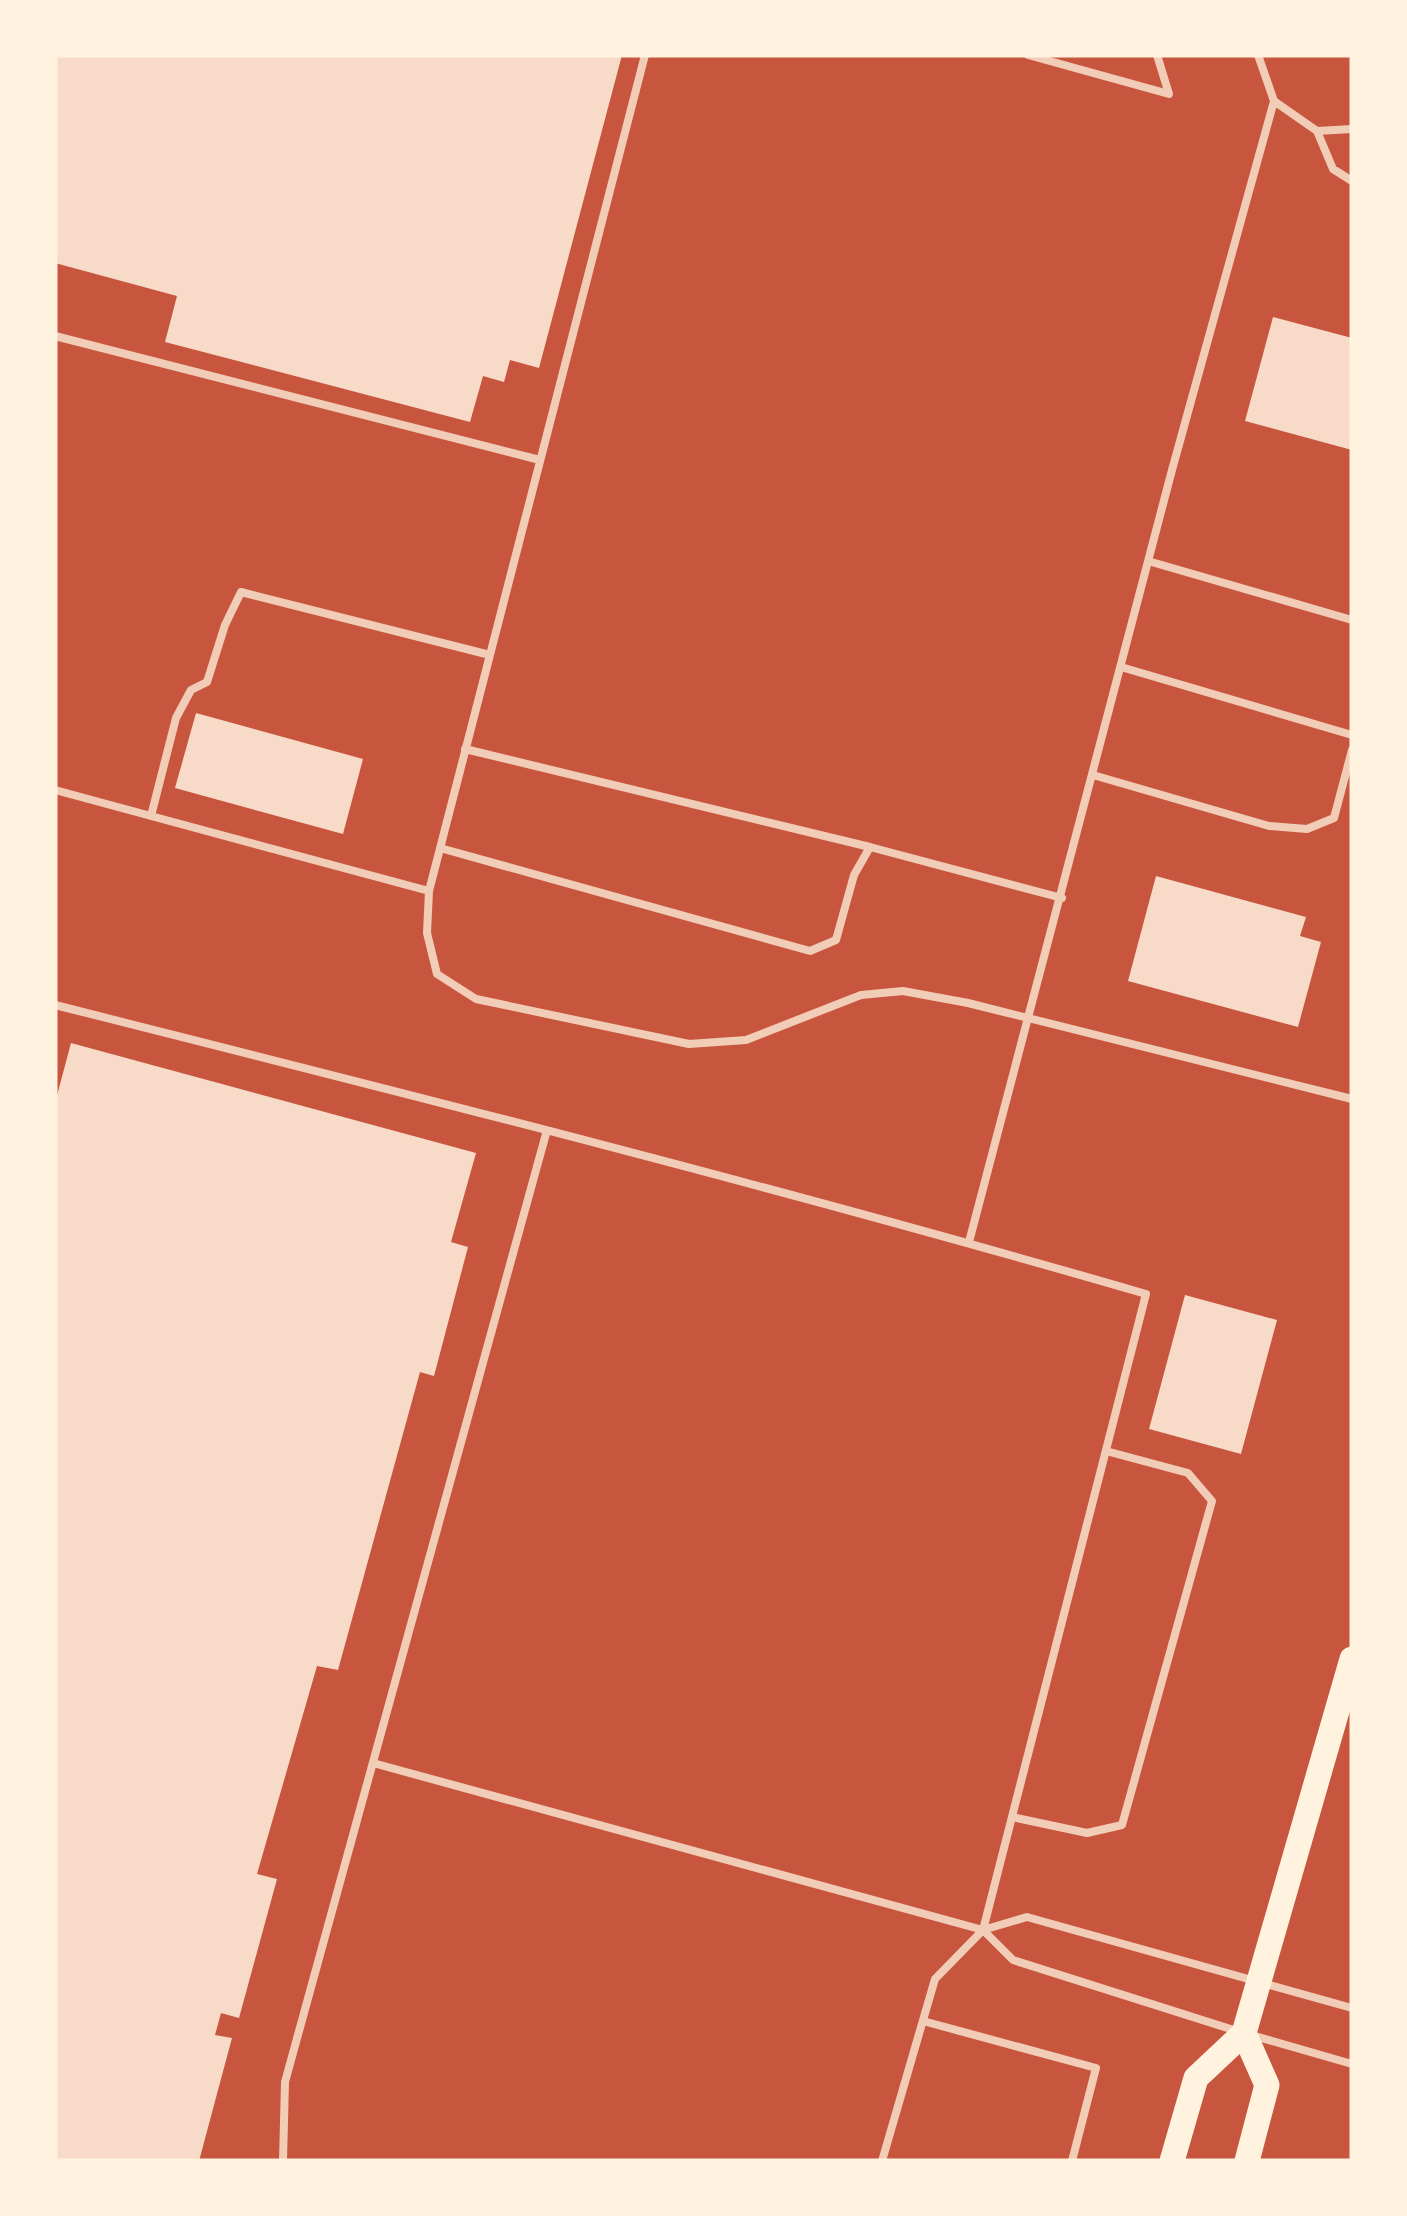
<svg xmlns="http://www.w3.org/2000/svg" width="1407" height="2216" font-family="'Fira Sans Condensed',sans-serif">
<rect width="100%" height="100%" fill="#c8553d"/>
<path fill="#f7dbc8" d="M55 55H622L539 368 510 360 504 382 483 376 470 422 165 342 177 296 55 263Z
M1273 317 1352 338V450L1245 421Z
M196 713 363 759 343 834 175 788Z
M1156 876 1306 917 1300 936 1321 942 1298 1027 1128 981Z
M71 1043 476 1153 451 1242 468 1247 434 1376 420 1372 338 1670 317 1666 257 1874 277 1879 239 2018 221 2013 215 2035 232 2038 199 2161H55V1103Z
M1185 1295 1277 1320 1241 1454 1149 1429Z"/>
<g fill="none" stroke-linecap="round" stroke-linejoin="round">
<path stroke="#f1ccb7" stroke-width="8" d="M645 55 429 891 427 933 437 974 476 999 689 1044 746 1040 861 995 903 991 968 1003 1352 1099
M1028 55 1169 94 1157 55
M1274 101 1317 131
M1352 129 1317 131 1333 169 1352 181
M55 336 540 460
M1148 561 1352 620
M1121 667 1352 735
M465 749 870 847
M1093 775 1269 826 1307 829 1334 818 1352 750
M55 790 151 816
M440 848 810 951 836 940 854 875 870 847 1062 898
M429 891 151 816 176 718 191 690 207 682 225 625 241 592 490 655
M55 1005C420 1097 785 1189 1146 1294L983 1930 935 1979 882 2161
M969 1242 1172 470 1274 101 1258 55
M373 1763 983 1930 1013 1960 1237 2031
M1012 1817 1087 1833 1122 1825 1212 1501 1188 1473 1106 1451
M983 1930 1027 1917 1352 2008
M923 2021 1096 2068 1072 2161
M1251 2035 1352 2064
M283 2161 285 2082 547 1130"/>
<path stroke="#fff3e0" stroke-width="25" d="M1244 2033 1267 2085 1247 2161
M1172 2161 1196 2078 1244 2033 1352 1659"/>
</g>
<rect width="1407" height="2216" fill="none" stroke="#fff3e0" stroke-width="115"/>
</svg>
